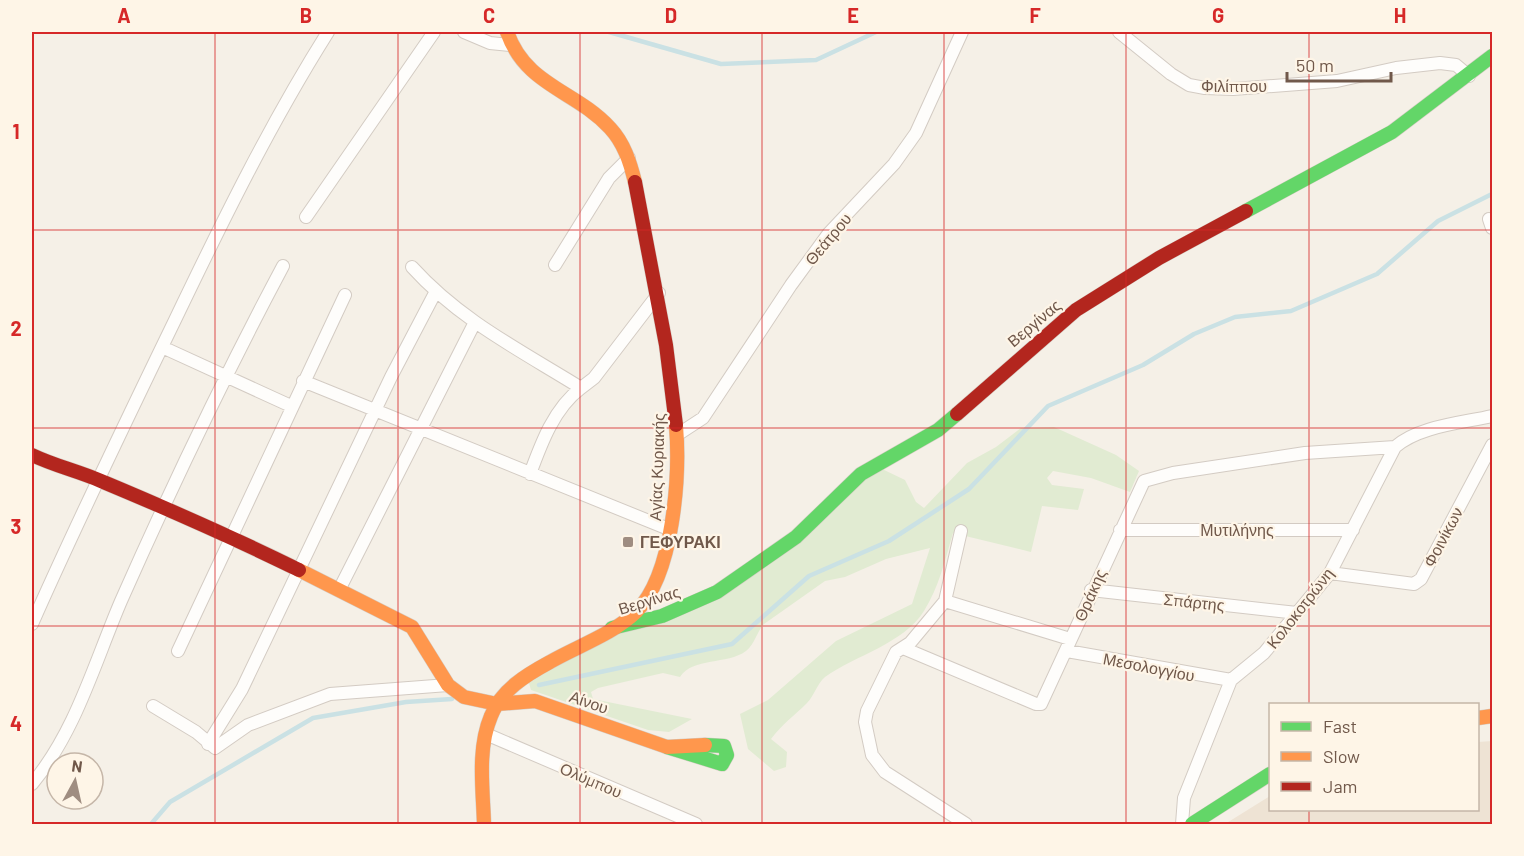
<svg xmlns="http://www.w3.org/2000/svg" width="1524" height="856" font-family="Barlow,sans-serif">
<rect width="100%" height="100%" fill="#f5f0e7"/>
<path fill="#eee3d4" d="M1492 741V824H1225L1270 796V810H1478V742Z"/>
<path fill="#e1ebd2" d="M1054 427 1116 455 1139 471 1130 492 1091 478 1053 471 1047 478 1052 485 1084 489 1078 510 1042 506 1031 552 953 533C945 560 939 587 924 611 903 644 856 655 825 677 817 684 814 696 807 703 794 716 782 724 771 739L787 752 786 767 774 771 748 749 740 714 768 700 836 641 912 604 930 548 886 559 845 577 825 581 764 624C756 633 755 644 746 651 727 665 693 657 680 677L663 673 598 688 591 692 593 699 692 719 669 732 648 730 531 690 529 683 613 630 719 594 880 468 905 480 916 502 924 508 967 463 996 447 1021 428Z"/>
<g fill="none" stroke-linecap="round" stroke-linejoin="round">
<path stroke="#cae1e4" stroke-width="4.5" d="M609 32 721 64 816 60 876 32
M539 685 732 644 809 576 889 541 969 489 1048 406 1143 365 1194 334 1235 317 1291 311 1377 274 1438 221 1492 194
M151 824 170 802 313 718 406 702 452 699"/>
<defs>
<path id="street" d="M464 32 490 43 510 45
M1119 32 1171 74 1189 85 1205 88 1233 89 1337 81 1396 68 1440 63 1456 65 1469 76
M306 217 434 32
M1489 219 1492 228
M555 265 609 178 629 158
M412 267C461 321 520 350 581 388L594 378 659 293
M162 347 291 406
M303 381 671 530
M677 435 703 418 791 285 829 233 894 164 916 133 962 32
M530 474C541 444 554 408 581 388
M1120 530H1353
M961 531 945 601 910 643 896 652 867 711 865 722 872 755 885 772 966 824
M1330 573 1414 584 1421 579 1492 445
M339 590 474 324
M1091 590 1297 613
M945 601 1070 639
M32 624C77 522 126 421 175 320 222 222 270 124 328 32
M903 648 1036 704H1041L1144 481 1173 473 1305 453 1395 447
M178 651 345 295
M1067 651 1231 680
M153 706 196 732 215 748 248 725 330 694 448 685
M486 734 696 824
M208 744 242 689 391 377 435 293
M32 784C76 731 94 664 121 601 171 488 225 375 283 266
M1182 824 1184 798 1231 680 1264 653 1330 573 1395 447C1419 426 1462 423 1492 416"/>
<path id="fast" d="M1246 211 1392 132 1492 56
M612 628 662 616 717 592 796 537 861 474 938 430 957 414
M667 747 722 764 727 755 724 746 705 745
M1192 824 1270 774"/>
<path id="slow" d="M507 32C526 86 575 90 610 128 624 143 630 162 635 182
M299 570 412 627 448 685 464 697 497 704 535 701 667 747 705 745
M1478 718 1492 716
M484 824C483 789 477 749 491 716 501 690 526 675 550 662 578 646 613 634 636 612 674 574 680 475 676 425"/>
<path id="jam" d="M635 182 666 345 676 425
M957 414 1076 310 1159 258 1246 211
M32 455C55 466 78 471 101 481 168 509 234 538 299 570"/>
</defs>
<use href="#street" stroke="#d3cbc3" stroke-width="14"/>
<use href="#fast" stroke="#d5ccc4" stroke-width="15"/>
<use href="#slow" stroke="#d5ccc4" stroke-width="15"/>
<use href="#jam" stroke="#d5ccc4" stroke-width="15"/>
<use href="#street" stroke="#fefdfb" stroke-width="12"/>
<use href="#fast" stroke="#63d668" stroke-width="14"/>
<use href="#slow" stroke="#ff974d" stroke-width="14"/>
<use href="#jam" stroke="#b3261e" stroke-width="14"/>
</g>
<path fill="none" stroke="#d62828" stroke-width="1.5" stroke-opacity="0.55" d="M215 32V824M398 32V824M580 32V824M762 32V824M944 32V824M1126 32V824M1309 32V704M32 230H1492M32 428H1492M32 626H1492M1309 810V824"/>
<rect fill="#9f8d81" stroke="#fef5e7" stroke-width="2" x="622" y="536" width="12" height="12" rx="3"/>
<g text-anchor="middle" stroke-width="4.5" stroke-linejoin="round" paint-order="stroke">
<g font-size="16" fill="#70584a" stroke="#fef5e7">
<text x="1234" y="92">Φιλίππου</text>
<text transform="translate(828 239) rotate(-50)" y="6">Θεάτρου</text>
<text transform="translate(1034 323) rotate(-40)" y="6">Βεργίνας</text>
<text transform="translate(657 467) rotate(-88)" y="6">Αγίας Κυριακής</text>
<text x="1237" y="536">Μυτιλήνης</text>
<text transform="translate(1443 537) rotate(-62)" y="6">Φοινίκων</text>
<text transform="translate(1090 595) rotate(-66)" y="6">Θράκης</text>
<text transform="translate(649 600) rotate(-17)" y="6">Βεργίνας</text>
<text transform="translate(1194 602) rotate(6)" y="6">Σπάρτης</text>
<text transform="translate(1300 608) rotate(-52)" y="6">Κολοκοτρώνη</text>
<text transform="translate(1149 667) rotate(11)" y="6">Μεσολογγίου</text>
<text transform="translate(589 702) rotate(19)" y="6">Αίνου</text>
<text transform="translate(591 780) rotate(23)" y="6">Ολύμπου</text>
</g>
<g font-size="16" font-weight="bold" fill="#70584a" stroke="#fef5e7" text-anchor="start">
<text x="640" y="548">ΓΕΦΥΡΑΚΙ</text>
</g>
</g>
<rect width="1524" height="856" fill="none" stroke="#fef5e7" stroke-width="66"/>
<rect x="1269" y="703" width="210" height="108" fill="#fef5e7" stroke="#c5b6a8" stroke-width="1.5"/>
<rect x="1281" y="722" width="30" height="9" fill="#63d668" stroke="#c5b6a8" stroke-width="1.5"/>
<text x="1323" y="733" font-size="18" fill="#70584a">Fast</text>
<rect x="1281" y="752" width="30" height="9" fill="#ff974d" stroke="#c5b6a8" stroke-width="1.5"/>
<text x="1323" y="763" font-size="18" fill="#70584a">Slow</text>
<rect x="1281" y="782" width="30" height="9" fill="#b3261e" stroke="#c5b6a8" stroke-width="1.5"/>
<text x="1323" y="793" font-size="18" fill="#70584a">Jam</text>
<g transform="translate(75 781) rotate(8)"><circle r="28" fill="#fef5e7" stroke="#c5b6a8" stroke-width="1.5"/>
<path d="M0-4.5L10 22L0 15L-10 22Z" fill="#9f8d81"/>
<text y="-9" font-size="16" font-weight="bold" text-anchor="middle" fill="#70584a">N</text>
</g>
<path d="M1287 72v9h104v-9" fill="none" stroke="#70584a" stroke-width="3"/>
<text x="1296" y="72" font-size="18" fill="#70584a" stroke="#fef5e7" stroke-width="4.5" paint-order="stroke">50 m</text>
<rect x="33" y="33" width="1458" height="790" fill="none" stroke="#d62828" stroke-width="2"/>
<g font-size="20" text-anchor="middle" font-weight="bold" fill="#d62828">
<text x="124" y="23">A</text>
<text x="306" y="23">B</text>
<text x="489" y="23">C</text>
<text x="671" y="23">D</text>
<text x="853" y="23">E</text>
<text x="1035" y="23">F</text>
<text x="1218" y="23">G</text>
<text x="1400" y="23">H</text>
<text x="16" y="139">1</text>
<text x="16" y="336">2</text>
<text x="16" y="534">3</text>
<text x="16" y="731">4</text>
</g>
</svg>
